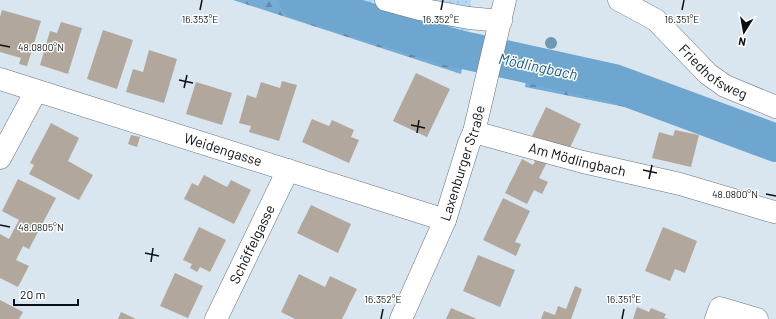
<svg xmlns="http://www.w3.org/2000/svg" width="776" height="319" font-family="Barlow,sans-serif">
<defs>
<pattern id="forest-firs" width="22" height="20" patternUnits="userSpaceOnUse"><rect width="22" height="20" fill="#74acd6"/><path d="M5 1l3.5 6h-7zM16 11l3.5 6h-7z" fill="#5e8bac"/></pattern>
<pattern id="garden-dots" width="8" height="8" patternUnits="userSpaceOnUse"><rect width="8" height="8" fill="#b2daf8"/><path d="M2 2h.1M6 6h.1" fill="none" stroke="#98bad4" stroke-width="1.8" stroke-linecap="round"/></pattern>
</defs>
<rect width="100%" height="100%" fill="#d9e6f0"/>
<path fill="url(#forest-firs)" d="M233 0H346L468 34 461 74Z
M532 46 593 60 776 129V159L690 120 525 87Z"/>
<path fill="url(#garden-dots)" d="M346 0H471L468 34Z"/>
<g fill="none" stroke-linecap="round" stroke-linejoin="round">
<path stroke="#6ea6cf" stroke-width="38" d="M298 0 454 48 614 83 776 143"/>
</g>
<path fill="#b2a79c" d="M2 10 41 21 27 66 19 64 21 58 0 52V17Z
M61 22 82 28 68 74 40 65 50 31 57 33Z
M103 30 133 40 117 89 87 79Z
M149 50 177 59 164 103 126 92 133 69 143 72Z
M416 73 450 89 427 137 393 121Z
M282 81 297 85 279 141 249 132 251 126 239 123 247 95 256 98 261 82 280 88Z
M196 82 232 93 222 125 186 114Z
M546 107 581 124 569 150 532 136Z
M312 119 329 126 332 120 354 130 351 137 359 140 349 163 302 142Z
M51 123 79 138 68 161 93 175 79 200 29 174 34 165 30 163Z
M675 130 699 135 691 167 652 158 659 132 673 136Z
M131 135 140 137 137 147 128 144Z
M537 157 547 162 539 178 548 182 542 194 534 190 527 204 505 193 522 159 533 165Z
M204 175 227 187 231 180 251 190 234 224 184 199 192 183 198 186Z
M18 179 56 198 29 249 23 246 16 260 29 266 18 287 0 278V234L9 239 19 220 2 211Z
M503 198 530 211 515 242 521 244 516 256 483 240Z
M311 205 351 224 338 253 297 233Z
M199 227 226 240 210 272 200 267 197 272 190 268 192 264 183 260Z
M663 227 697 241 685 273 675 269 670 281 645 271Z
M478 255 515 270 500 307 463 291Z
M175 273 203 286 188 318 160 306Z
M299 274 325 287 330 276 357 289 342 319H295L281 312Z
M575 286 582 289 571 319H541L544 311 555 315 558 306 566 309Z
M0 300 23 312 19 319H0Z
M637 307 649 312 651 308 666 314 664 318 668 319H633Z
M451 308 477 319H446Z
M121 312 136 319H118Z"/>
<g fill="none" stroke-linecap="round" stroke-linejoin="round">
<defs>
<g id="minor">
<path d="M386 0 419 9 469 18 501 21"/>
<path id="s1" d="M619 0 656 20 708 74 725 86 776 107"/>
<path id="s2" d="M0 79 445 220"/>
<path id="s3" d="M474 132 583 162 680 184 774 212"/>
<path d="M0 158 36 91"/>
<path id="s4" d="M216 319 288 170"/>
<path id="s5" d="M401 319 445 220 469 143 474 132 505 0"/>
<path d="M716 319 720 308 757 319"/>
</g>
</defs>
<use href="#minor" stroke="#68737c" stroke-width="23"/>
<use href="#minor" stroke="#fff" stroke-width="22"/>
</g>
<circle fill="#6f98b3" cx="551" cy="43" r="6"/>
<path fill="none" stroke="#0c1014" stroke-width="1.5" d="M200 10 202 0M441 10 443 0M682 10 684 0M0 45 10 47M179 80 193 83M184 88 187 75M411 125 425 128M417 133 419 120M643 170 657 173M649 179 652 165M766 194 776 196M0 225 10 227M145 253 159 256M151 262 153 248M381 319 383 309M622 319 624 309"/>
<g text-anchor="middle" stroke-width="3" stroke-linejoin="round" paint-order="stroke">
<g font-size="14" fill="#0c1014" stroke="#fff">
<text dy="5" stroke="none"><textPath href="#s1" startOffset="120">Friedhofsweg</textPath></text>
<text dy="5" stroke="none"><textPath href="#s2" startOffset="234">Weidengasse</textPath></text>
<text dy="5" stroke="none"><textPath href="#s3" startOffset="107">Am Mödlingbach</textPath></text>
<text dy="5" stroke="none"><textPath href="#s5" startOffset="168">Laxenburger Straße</textPath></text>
<text dy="5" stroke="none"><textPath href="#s4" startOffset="83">Schöffelgasse</textPath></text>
</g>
<g font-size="15" font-style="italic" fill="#1a5a83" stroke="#fff">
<text transform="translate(538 67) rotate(12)" y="5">Mödlingbach</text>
</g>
</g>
<g font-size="10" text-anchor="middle" fill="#0c1014" stroke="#fff" stroke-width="3" stroke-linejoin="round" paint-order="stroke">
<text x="200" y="23">16.353°E</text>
<text x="441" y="23">16.352°E</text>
<text x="682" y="23">16.351°E</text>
<text x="41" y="51">48.0800°N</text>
<text x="735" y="198">48.0800°N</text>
<text x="41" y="231">48.0805°N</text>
<text x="383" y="303">16.352°E</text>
<text x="624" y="303">16.351°E</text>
</g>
<g transform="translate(744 32) rotate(191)" stroke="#ffffff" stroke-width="3" paint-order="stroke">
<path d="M0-3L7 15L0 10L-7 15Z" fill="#0c1014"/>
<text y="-6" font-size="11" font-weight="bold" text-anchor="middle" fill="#0c1014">N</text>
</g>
<path d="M14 299v6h64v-6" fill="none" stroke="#0c1014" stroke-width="2"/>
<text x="20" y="299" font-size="12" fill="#0c1014" stroke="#ffffff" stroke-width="3" paint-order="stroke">20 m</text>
</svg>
